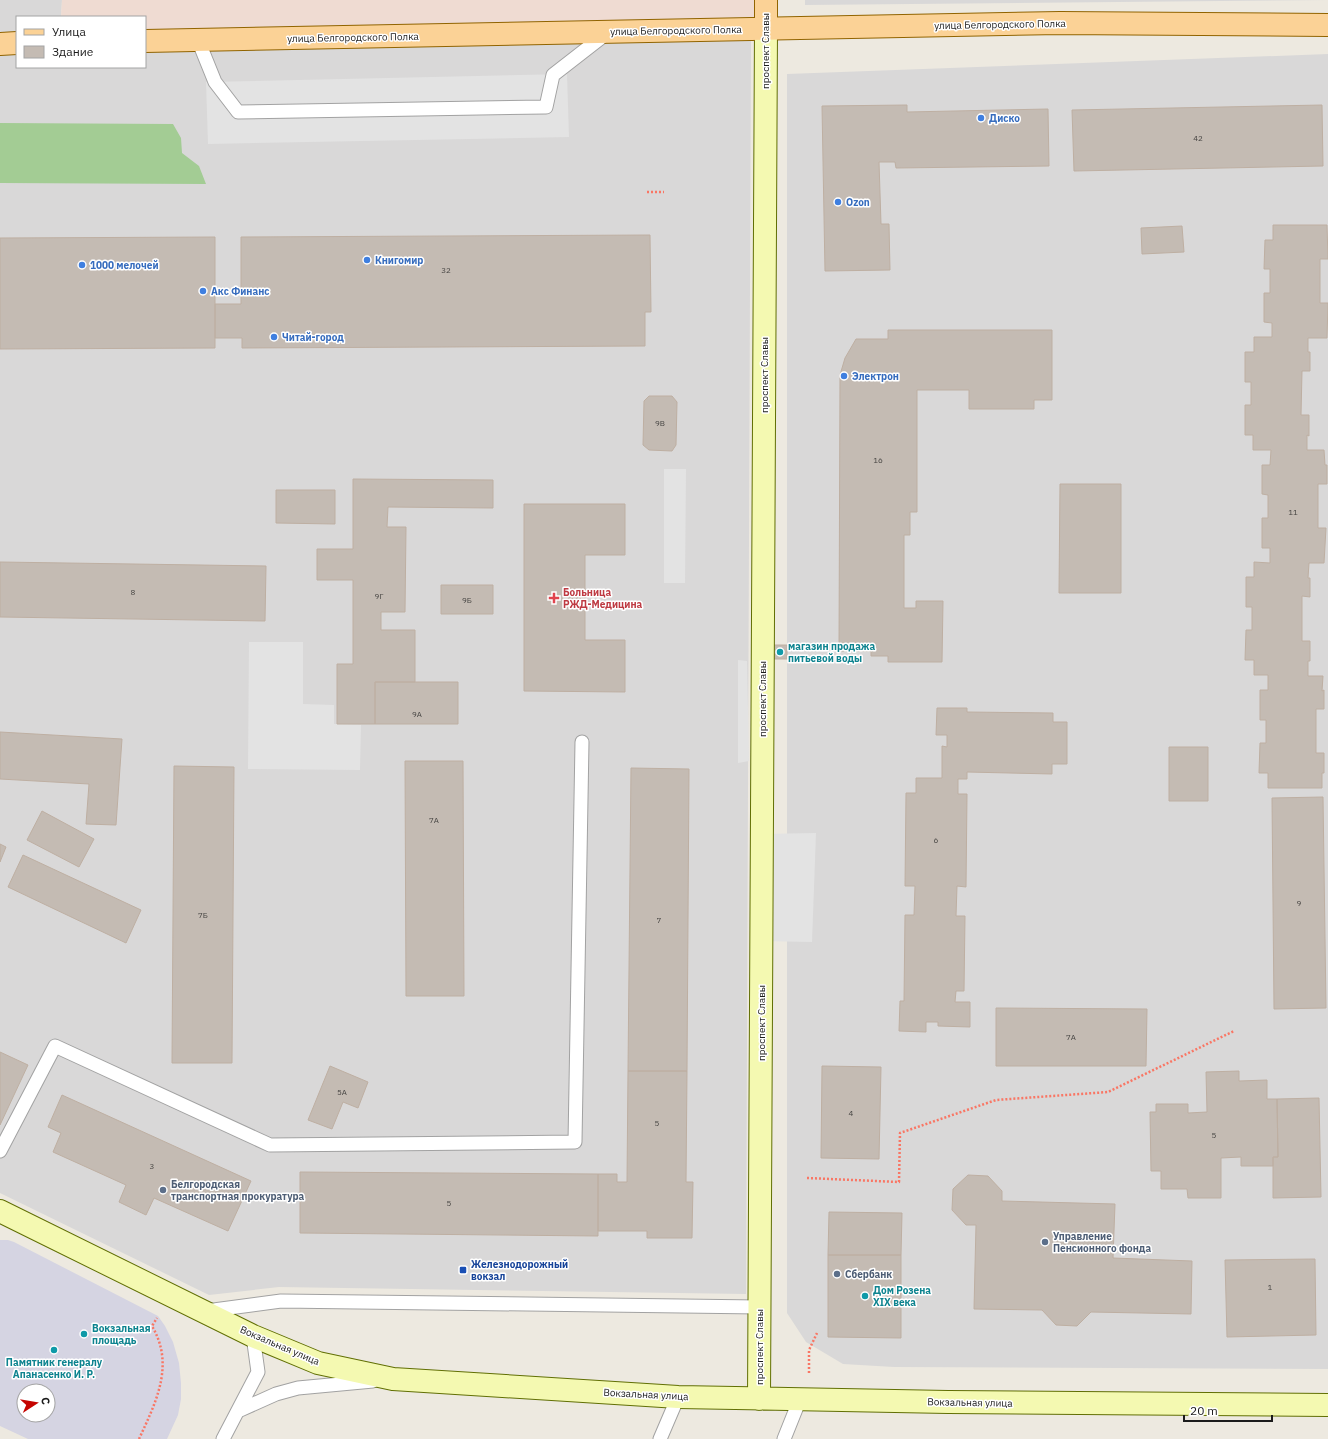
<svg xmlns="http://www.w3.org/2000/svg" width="1328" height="1439" font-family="'IBM Plex Sans',sans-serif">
<rect width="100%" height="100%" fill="#ede9e0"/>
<path fill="#d9d8d8" d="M0 0H62L61 17H17V33H0Z
M805 0H1328L805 5Z
M751 39 746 1294 279 1287 209 1295 0 1193V55L17 54V67H145V52Z
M1328 54V1369L894 1367 843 1364 806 1342 787 1313V74Z"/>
<path fill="#efdbd2" d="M62 0H756V19L145 31V17H61Z"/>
<path fill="#a3cc94" d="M0 123 173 124 181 138 182 153 199 166 206 184 0 183Z"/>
<path fill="#e3e3e3" d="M567 74 569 137 208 144 206 82Z
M664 469H686L685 583H664Z
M249 642H303V704L334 705V724L361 725 360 770 248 769Z
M738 660 747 661 749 761 738 763Z
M816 833 812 942 758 941 761 834Z"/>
<path fill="#d5d4e2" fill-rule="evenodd" d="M0 1240H8L14 1242 158 1316 165 1326 173 1342 179 1363 181 1383V1399L178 1415 167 1439H28L0 1426ZM24 1391H48V1415H24Z"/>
<path fill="#c4bbb3" stroke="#beafa2" d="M907 105V112L1048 109 1049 166 896 168 895 162H879L881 224H889L890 270 825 271 822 106Z
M1322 105 1323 166 1074 171 1072 110Z
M1273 225H1327L1328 259H1320V303H1328L1327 338H1308V352H1310V371H1302L1301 415H1309V436L1307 435V450H1324L1325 465H1327V484H1318V528H1326L1324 563H1309L1308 578H1310V597L1302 596V641H1310V661H1308V676H1323L1322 691 1324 690V709H1316V753H1324V773H1322V788H1268V773H1259L1260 743H1266V720H1260V690H1268V675H1254V660H1245L1246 630H1252V607H1246V577H1254V562L1270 563V548H1262V518H1268V495L1262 494V465H1270L1271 450H1253V435H1245V405H1251V382H1245V352H1254V337H1272V323L1264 322V293H1270V269H1264L1265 240H1273Z
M1182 226 1184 252 1142 254 1141 228Z
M650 235 651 312H645V346L242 348V338H215V304H241V237Z
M215 237V348L0 349V238Z
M888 330H1052V400H1034V409H969V390H917V512H910V535H904V608H916V601H943L942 662H888V656H871V651H839L840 375 845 358 856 339H888Z
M649 396H672L677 402 676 445 672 451 649 450 643 445 644 401Z
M353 479 493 480V508L388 507 387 527H406L405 612H381V630H415V682H375V724H337V664H353V580H317V549H353Z
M1060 484H1121V593H1059Z
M276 490H335V524L276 523Z
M524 504H625V555H585V640H625V692L524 691Z
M0 562 266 566 265 621 0 617Z
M441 585H493V614H441Z
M773 645H787V659H774Z
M375 682H458V724H375Z
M937 708H967V712L1053 713V722H1067V764H1052V774L967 772V779H958V794H967L966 887 957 886 956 916H965L964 991H956L955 1002H970V1027L938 1026V1022H926V1032L899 1031 900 1001H904L905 915H914L915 886H905L906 793H916V778H942V746L947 747V735H936Z
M0 732 122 739 116 825 86 824 89 784 0 779Z
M1169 747H1208V801H1169Z
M405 761H463L464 996H406Z
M174 766 234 767 232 1063H172Z
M631 768 689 769 687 1071H628Z
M1323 797 1326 1008 1274 1009 1272 798Z
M42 811 94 839 79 867 27 840Z
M0 844 6 847 0 862Z
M23 855 141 910 126 943 8 887Z
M996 1008 1147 1009 1146 1066H996Z
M0 1052 28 1065 0 1125Z
M330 1066 368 1082 358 1108 343 1102 332 1129 308 1120Z
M822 1066 881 1067 879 1159 821 1158Z
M628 1071H687L686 1182H693L692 1238H647V1231H598V1174H617V1182H627Z
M1239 1071V1081L1267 1080V1099H1277L1278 1157H1273V1166H1241V1157L1221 1158V1198H1188L1187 1189H1161V1171H1151L1150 1112H1156V1104H1188V1113L1207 1112 1206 1072Z
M62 1095 251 1181 228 1231 154 1198 146 1215 119 1202 126 1185 53 1152 61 1133 48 1127Z
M1319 1098 1321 1197 1273 1198V1157H1278L1277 1099Z
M300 1172 598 1174V1236L300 1233Z
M968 1175 988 1176 1002 1191V1201L1115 1204 1113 1258 1192 1261 1191 1314 1091 1312 1077 1326 1056 1325 1042 1310 974 1309 976 1225H966L952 1210 953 1189Z
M829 1212 902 1213 901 1255H828Z
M828 1255H901V1338L828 1337Z
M1315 1259 1316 1335 1227 1337 1225 1260Z"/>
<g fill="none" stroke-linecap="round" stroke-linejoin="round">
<defs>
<path id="lane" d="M198 40 215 82 238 112 546 107 553 75 607 33
M0 1151 55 1046 270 1145 575 1142 582 742
M206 1311 281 1301 759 1307
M238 1411 276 1394 298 1388 373 1381
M223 1439 258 1372 253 1336
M660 1439 678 1397
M784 1439 800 1399"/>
<path id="secondary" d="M0 1211 253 1336 318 1363 393 1379 678 1397 948 1402 1328 1405
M759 1399 766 29"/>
<path id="primary" d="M766 0V29
M145 41 1060 23 1328 25
M0 44 17 43"/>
</defs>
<use href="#lane" stroke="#a2a2a2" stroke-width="15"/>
<use href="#secondary" stroke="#616f04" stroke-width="24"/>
<use href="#primary" stroke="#916400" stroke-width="24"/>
<path stroke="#f97664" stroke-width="2.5" stroke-dasharray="2 2" stroke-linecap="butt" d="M647 192H664
M807 1178 899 1182 900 1133 996 1100 1108 1092 1234 1031
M809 1373V1350L817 1333
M139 1439C156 1402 175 1365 152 1326L157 1318"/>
<use href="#lane" stroke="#fff" stroke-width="13"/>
<use href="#secondary" stroke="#f4f9b1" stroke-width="22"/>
<use href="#primary" stroke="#fbd296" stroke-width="22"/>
</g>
<g fill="#3f7fe0" stroke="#fff" stroke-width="1.5">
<circle cx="981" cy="118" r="4"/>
<circle cx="838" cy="202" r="4"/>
<circle cx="367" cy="260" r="4"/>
<circle cx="82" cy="265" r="4"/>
<circle cx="203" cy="291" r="4"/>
<circle cx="274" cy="337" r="4"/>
<circle cx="844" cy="376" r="4"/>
</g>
<path fill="#e0444e" stroke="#fff" stroke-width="1.5" d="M552 592h4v4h4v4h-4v4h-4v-4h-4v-4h4z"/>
<g fill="#0f9aa8" stroke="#fff" stroke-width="1.5">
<circle cx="780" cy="652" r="4"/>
<circle cx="865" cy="1296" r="4"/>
<circle cx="84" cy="1334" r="4"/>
<circle cx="54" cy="1350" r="4"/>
</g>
<g fill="#5c6f8a" stroke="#fff" stroke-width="1.5">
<circle cx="163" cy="1190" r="4"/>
<circle cx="1045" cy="1242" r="4"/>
<circle cx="837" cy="1274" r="4"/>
</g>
<rect fill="#1a4fb4" stroke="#fff" stroke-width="1.5" x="459" y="1266" width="8" height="8" rx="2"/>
<g text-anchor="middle" stroke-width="3" stroke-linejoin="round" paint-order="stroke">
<g font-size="8" fill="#454341">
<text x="1198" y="141">42</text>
<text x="446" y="273">32</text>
<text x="660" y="426">9В</text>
<text x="878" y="463">16</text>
<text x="1293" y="515">11</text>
<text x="133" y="595">8</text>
<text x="379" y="599">9Г</text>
<text x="467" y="603">9Б</text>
<text x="417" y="717">9А</text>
<text x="434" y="823">7А</text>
<text x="936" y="843">6</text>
<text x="1299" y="906">9</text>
<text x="203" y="918">7Б</text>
<text x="659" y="923">7</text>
<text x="1071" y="1040">7А</text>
<text x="342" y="1095">5А</text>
<text x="851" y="1116">4</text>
<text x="657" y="1126">5</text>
<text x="1214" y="1138">5</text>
<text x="152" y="1169">3</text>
<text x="449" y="1206">5</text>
<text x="1270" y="1290">1</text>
</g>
<g font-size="10" fill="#1b1b1b" stroke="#fff">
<text transform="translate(1000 24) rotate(-1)" y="4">улица Белгородского Полка</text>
<text transform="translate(676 30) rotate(-1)" y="4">улица Белгородского Полка</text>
<text transform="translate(353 37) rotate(-1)" y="4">улица Белгородского Полка</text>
<text transform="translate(765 51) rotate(-90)" y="4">проспект Славы</text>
<text transform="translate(764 375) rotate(-90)" y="4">проспект Славы</text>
<text transform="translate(762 699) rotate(-90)" y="4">проспект Славы</text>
<text transform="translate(761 1023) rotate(-90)" y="4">проспект Славы</text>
<text transform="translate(280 1345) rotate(23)" y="4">Вокзальная улица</text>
<text transform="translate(759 1347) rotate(-90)" y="4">проспект Славы</text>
<text transform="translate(646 1394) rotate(3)" y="4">Вокзальная улица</text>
<text transform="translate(970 1402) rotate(1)" y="4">Вокзальная улица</text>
</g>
<g font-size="10" font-weight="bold" fill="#366cbe" stroke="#fff" text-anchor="start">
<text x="989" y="122">Диско</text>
<text x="846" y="206">Ozon</text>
<text x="375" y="264">Книгомир</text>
<text x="90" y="269">1000 мелочей</text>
<text x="211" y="295">Акс Финанс</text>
<text x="282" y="341">Читай-город</text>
<text x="852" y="380">Электрон</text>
</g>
<g font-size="10" font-weight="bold" fill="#be3a42" stroke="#fff" text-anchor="start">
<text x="563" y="596">Больница<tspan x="563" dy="12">РЖД-Медицина</tspan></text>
</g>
<g font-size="10" font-weight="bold" fill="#0d838f" stroke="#fff" text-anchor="start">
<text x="788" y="650">магазин продажа<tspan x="788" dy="12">питьевой воды</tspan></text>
<text x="873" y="1294">Дом Розена<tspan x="873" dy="12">XIX века</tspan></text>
<text x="92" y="1332">Вокзальная<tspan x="92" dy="12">площадь</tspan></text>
<text x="54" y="1366" text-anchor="middle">Памятник генералу<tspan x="54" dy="12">Апанасенко И. Р.</tspan></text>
</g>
<g font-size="10" font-weight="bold" fill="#4e5e75" stroke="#fff" text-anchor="start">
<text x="171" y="1188">Белгородская<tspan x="171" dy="12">транспортная прокуратура</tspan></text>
<text x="1053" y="1240">Управление<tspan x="1053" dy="12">Пенсионного фонда</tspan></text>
<text x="845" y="1278">Сбербанк</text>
</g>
<g font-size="10" font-weight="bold" fill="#164399" stroke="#fff" text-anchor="start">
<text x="471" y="1268">Железнодорожный<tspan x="471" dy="12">вокзал</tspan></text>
</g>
</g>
<rect x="16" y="16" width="130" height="52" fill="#ffffff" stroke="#a4a4a4"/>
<rect x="24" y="29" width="20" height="6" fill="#fbd296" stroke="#a4a4a4"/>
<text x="52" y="36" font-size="12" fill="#1b1b1b">Улица</text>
<rect x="24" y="46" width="20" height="12" fill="#c4bbb3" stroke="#a4a4a4"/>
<text x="52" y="56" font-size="12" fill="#1b1b1b">Здание</text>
<g transform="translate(36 1403) rotate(78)"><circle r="19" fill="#ffffff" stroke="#a4a4a4"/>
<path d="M0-3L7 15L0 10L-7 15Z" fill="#c50400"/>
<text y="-6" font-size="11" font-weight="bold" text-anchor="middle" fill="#1b1b1b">С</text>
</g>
<path d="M1184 1415v6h88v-6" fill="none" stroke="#1b1b1b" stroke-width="2"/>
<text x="1190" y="1415" font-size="12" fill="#1b1b1b" stroke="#ffffff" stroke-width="3" paint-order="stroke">20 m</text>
</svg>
